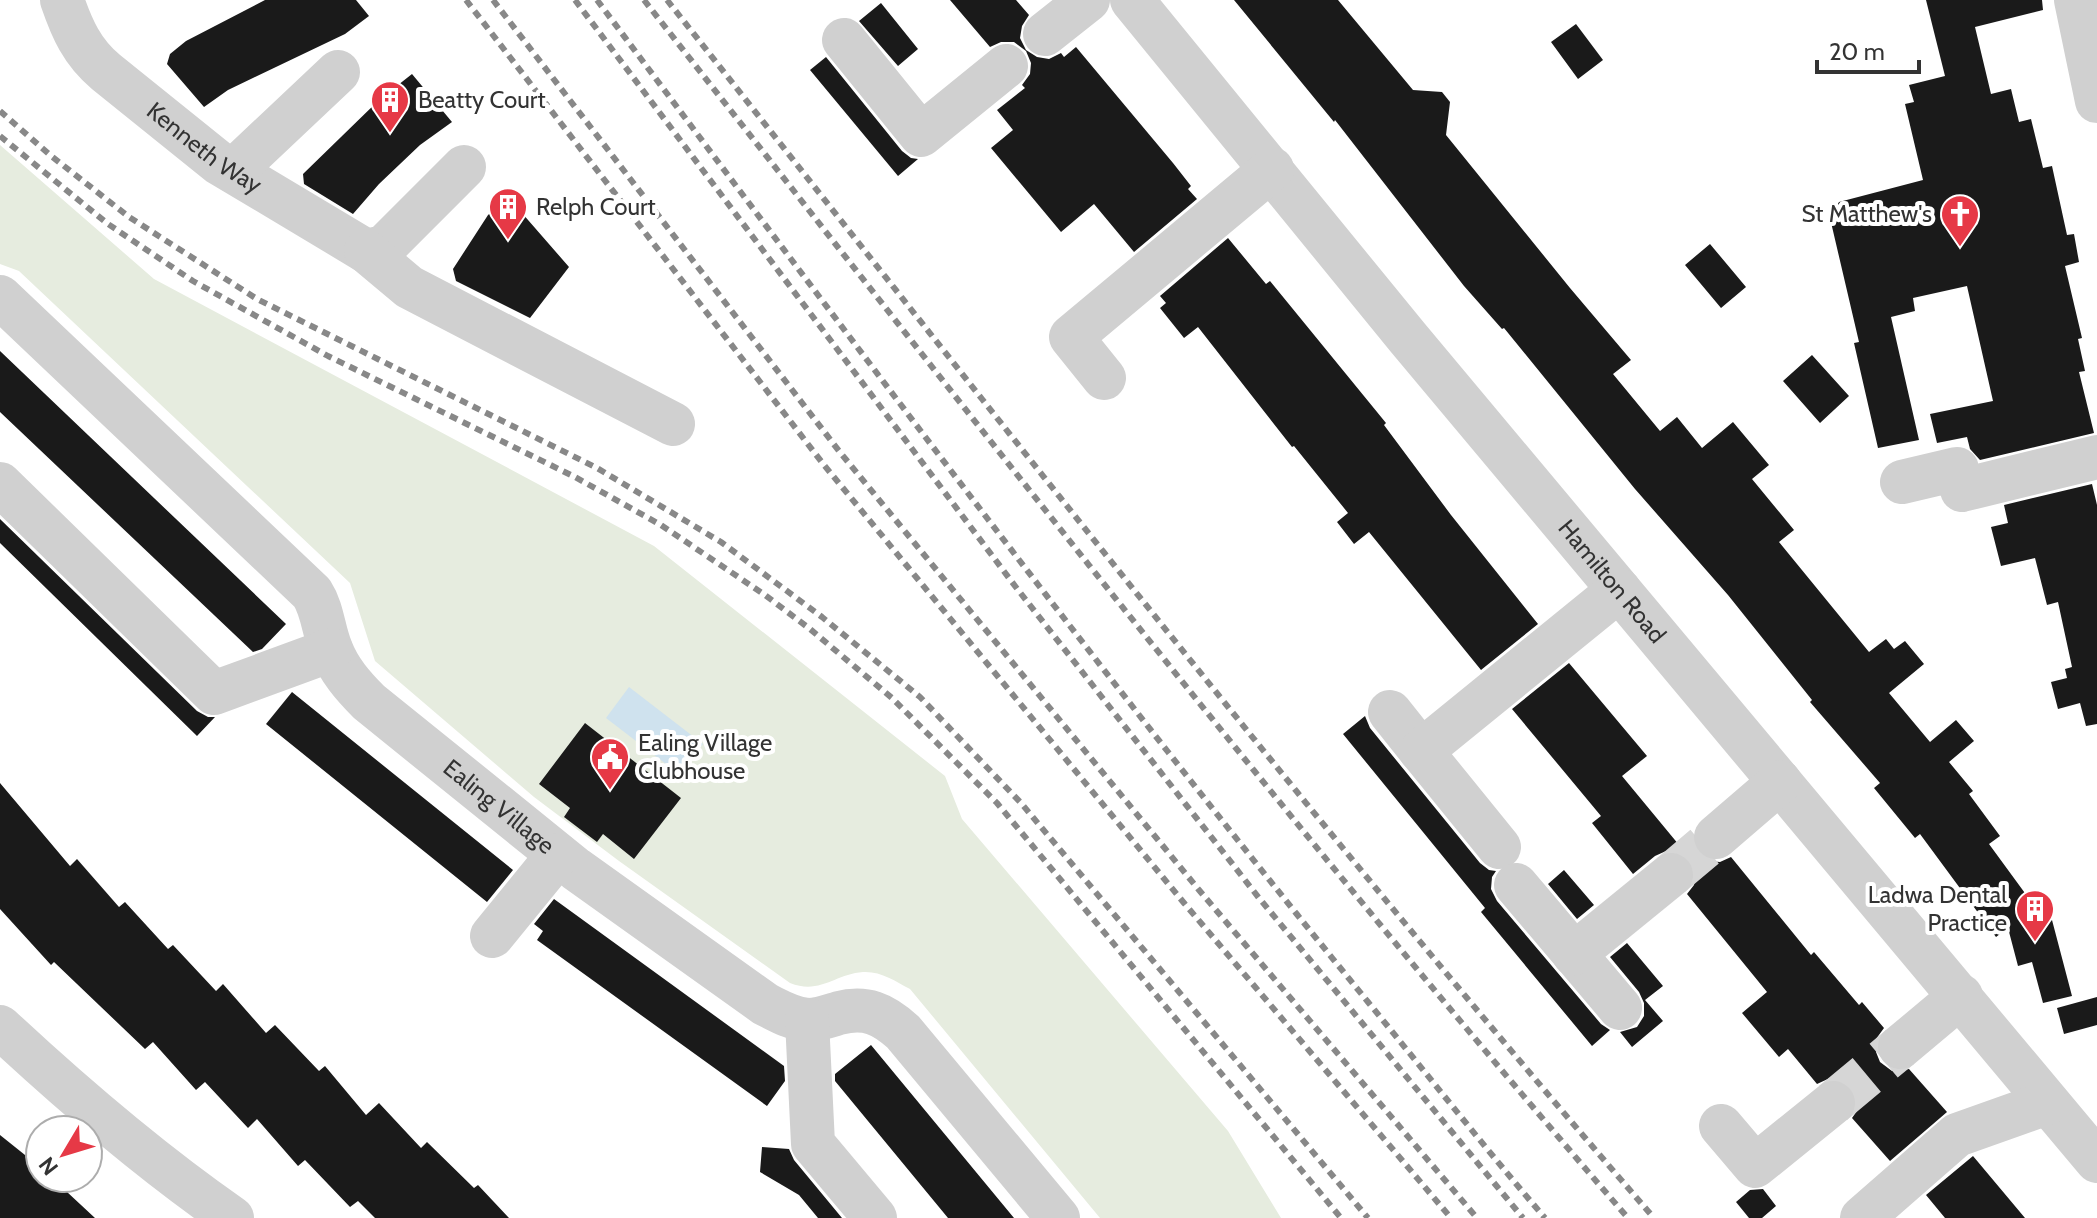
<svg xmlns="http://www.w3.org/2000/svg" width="2097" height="1218" font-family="Cabin,sans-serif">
<rect width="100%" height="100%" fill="#fff"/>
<path fill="#e6ecdf" d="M0 145 154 279 654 546 945 776 962 819 1228 1131 1281 1218H1100L910 989C895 981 881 971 863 972 835 974 820 995 790 983L619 861 534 797 375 661 350 583 19 271 0 264Z"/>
<path fill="#cfe2ee" d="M629 687 703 744 679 774 606 718Z"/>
<path fill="#1a1a1a" d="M265 0H356L369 16 345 34 228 90 204 107 167 64 170 54 186 41Z
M950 0H1016L1029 15 1022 26 1020 38 1026 50 1037 57 1049 59 1061 53 1064 57 1076 47 1173 163 1191 186 1188 189 1197 199 1134 252 1094 204 1061 232 991 148 1013 130 997 110 1025 88 1022 85 1030 74 1031 63 1026 51 1014 42H1001L990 47Z
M1234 0H1338L1413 90 1442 92 1450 102 1446 135 1570 288 1631 360 1613 374 1660 431 1677 417 1702 448 1733 422 1769 465 1752 479 1794 530 1779 542 1869 652 1886 639 1894 649 1905 641 1924 664 1889 693 1930 742 1956 720 1974 741 1949 762 1973 791 1969 794 2000 836 1989 844 2046 922 2052 920 2072 996 2043 1003 2032 962 2018 966 2008 928 1996 937 1920 834 1915 838 1874 788 1880 783 1810 702 1812 700 1728 595 1635 489 1504 328 1502 329 1464 286 1335 120 1334 122Z
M1926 0H2042L2043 10 1975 27 1991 94 2011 89 2019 122 2031 119 2043 168 2052 166 2067 235 2074 234 2079 262 2065 266 2082 338 2078 339 2085 371 2079 372 2094 433 1980 460 1970 449 1967 437 1937 443 1930 414 1993 401 1967 286 1913 298 1915 311 1891 317 1919 440 1878 448 1854 343 1859 342 1830 218 1839 202 1923 180 1905 104 1914 102 1909 85 1945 76Z
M881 3 918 49 898 66 859 21Z
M1576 24 1603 60 1578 79 1551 42Z
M826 57 902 151 911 158 918 159 898 176 810 70Z
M412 74 452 122 420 145 379 184 353 214 304 184 303 174 379 100Z
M508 197 569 267 530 318 456 281 453 269 488 215Z
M1228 238 1266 284 1270 281 1386 423 1384 425 1451 515 1538 624 1481 670 1369 532 1354 544 1337 522 1348 513 1294 446 1292 447 1198 327 1184 338 1160 308 1166 303 1160 296Z
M1710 244 1746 287 1721 308 1685 265Z
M0 351 286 624 262 649 253 652 0 412Z
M1812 355 1849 396 1820 423 1783 381Z
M2092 484 2097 505V724L2086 726 2080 703 2058 709 2051 682 2067 678 2065 669 2072 667 2058 602 2047 605 2035 558 2001 566 1991 527 2008 523 2004 505Z
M0 519 197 711 208 717H215L197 736 0 543Z
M1569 663 1647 756 1622 776 1684 851 1693 844 1698 854 1708 861 1720 862 1731 857 1811 955 1814 952 1859 1005 1862 1002 1884 1028 1876 1039V1052L1880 1062 1892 1071 1909 1069 1947 1112 1890 1161 1852 1118 1857 1111 1858 1100 1852 1087 1843 1080 1830 1078 1817 1084 1788 1049 1779 1057 1742 1013 1767 992 1687 894 1694 885 1696 872 1690 859 1679 851H1666L1655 856 1633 874 1592 823 1601 816 1512 709Z
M292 692 513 870 487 902 266 724Z
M1365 716 1370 728 1480 863 1489 870 1496 871 1492 877 1491 889 1497 901 1601 1024 1610 1030 1592 1046 1481 912 1485 908 1343 734Z
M585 723 681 798 634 859 603 834 597 842 564 817 570 808 539 784Z
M0 783 70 866 77 859 119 907 125 902 168 949 173 945 216 991 223 984 266 1033 275 1025 319 1071 325 1066 366 1115 379 1103 421 1148 427 1142 474 1188 478 1185 509 1218H375L358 1201 350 1207 305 1160 298 1166 257 1119 248 1128 205 1082 196 1090 153 1042 145 1049 54 962 51 965 0 909Z
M1564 870 1594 905 1577 919 1548 884Z
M554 899 784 1066 785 1081 767 1106 537 940 543 931 534 924Z
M1627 943 1663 986 1645 1000 1663 1021 1632 1047 1620 1032 1637 1027 1644 1016V1003L1639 992 1610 957Z
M2097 997V1025L2064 1034 2057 1008Z
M871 1045 1014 1218H948L835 1081V1074Z
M0 1135 40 1167V1178H52L95 1218H0Z
M762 1147 789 1149 794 1160 842 1218H818L799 1195 760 1172Z
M1973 1156 2025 1218H1945L1926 1195Z
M1763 1189 1776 1206 1762 1218H1749L1736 1202 1750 1190Z"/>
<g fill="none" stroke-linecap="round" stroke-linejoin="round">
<path stroke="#d6d6d6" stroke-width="44" stroke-dasharray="44 22" stroke-linecap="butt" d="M1671 875 1716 837
M1833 1103 1900 1047"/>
<g stroke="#d0d0d0" stroke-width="44">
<path id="s1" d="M62 0C72 29 82 52 106 72L219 163 366 251 384 247 464 167"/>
<path id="s2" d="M1132 0 1408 338 2097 1161"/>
<path d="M2076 0 2097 101"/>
<path d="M1045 34 1088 0"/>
<path d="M844 40 921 135 1006 66"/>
<path d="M233 171 338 72"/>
<path d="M366 251 409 287 673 424"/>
<path id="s3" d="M0 297 312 593C323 610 323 630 331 649 339 670 353 686 369 702L576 869 765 1004C779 1011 792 1019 808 1020 818 1020 829 1016 839 1013 866 1006 883 1014 903 1032L1058 1218"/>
<path d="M1104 378 1071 337 1272 169"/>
<path d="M1902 482 1957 469 1962 490 2097 457"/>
<path d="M0 484 214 693 331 650"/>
<path d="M1390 712 1421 751"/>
<path d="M1716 837 1780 782"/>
<path d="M1499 847 1421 751 1619 590"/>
<path d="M1516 885 1620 1008"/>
<path d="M492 936 558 855"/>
<path d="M1574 954 1671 875"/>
<path d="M807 1020 813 1144 875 1218"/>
<path d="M0 1027C73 1095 150 1161 232 1218"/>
<path d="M1900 1047 1961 996"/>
<path d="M1721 1126 1755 1166 1833 1103"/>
<path d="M1862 1218 1957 1135 2047 1103"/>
</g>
<path stroke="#888" stroke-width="6" stroke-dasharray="8 6" stroke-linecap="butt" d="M466 0 824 465 1184 903 1451 1218
M493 0 839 451 1199 890 1477 1218
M575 0 1015 586 1259 898 1523 1218
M597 0C849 337 1101 675 1368 1002 1427 1074 1484 1147 1545 1218
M644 0C966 410 1286 823 1628 1218
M667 0C991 410 1312 823 1654 1218
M0 111 50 155 129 217 257 299 597 468 721 542 822 617 920 697 1021 803 1368 1218
M0 136 108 224 193 281 328 356 575 477 661 525 765 595 810 629 892 698 997 803 1341 1218"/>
</g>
<defs>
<symbol id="building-pin" viewBox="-11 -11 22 30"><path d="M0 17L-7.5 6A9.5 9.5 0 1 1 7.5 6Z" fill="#e63946" stroke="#fff"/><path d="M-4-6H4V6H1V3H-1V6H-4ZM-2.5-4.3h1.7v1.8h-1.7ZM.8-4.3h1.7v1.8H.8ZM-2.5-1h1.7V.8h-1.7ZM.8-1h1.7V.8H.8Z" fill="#fff"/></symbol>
<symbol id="church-pin" viewBox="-11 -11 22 30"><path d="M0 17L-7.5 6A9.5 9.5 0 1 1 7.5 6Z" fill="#e63946" stroke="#fff"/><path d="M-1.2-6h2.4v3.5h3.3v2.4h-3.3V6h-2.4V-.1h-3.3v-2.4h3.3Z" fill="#fff"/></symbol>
<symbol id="civic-pin" viewBox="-11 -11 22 30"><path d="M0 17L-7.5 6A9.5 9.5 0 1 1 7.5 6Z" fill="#e63946" stroke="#fff"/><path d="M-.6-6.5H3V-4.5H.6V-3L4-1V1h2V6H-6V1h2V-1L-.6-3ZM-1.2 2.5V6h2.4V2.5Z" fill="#fff"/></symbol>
</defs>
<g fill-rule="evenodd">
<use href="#building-pin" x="368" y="78" width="44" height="60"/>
<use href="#building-pin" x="486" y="185" width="44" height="60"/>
<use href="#church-pin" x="1938" y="192" width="44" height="60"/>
<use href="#civic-pin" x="588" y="735" width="44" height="60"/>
<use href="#building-pin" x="2013" y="887" width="44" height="60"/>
</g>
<g text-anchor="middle" stroke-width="8" stroke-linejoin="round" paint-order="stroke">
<g font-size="24" fill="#333" stroke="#fff" text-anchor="start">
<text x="418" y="108">Beatty Court</text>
<text x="536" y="215">Relph Court</text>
<text x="1932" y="222" text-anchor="end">St Matthew's</text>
<text x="638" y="751">Ealing Village<tspan x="638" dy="28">Clubhouse</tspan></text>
<text x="2007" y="903" text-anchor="end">Ladwa Dental<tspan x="2007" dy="28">Practice</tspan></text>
</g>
<g font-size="24" fill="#333" stroke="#fff">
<text dy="8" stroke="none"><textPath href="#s1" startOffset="210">Kenneth Way</textPath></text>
<text dy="8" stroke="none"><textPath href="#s2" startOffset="754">Hamilton Road</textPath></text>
<text dy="8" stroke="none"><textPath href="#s3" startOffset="722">Ealing Village</textPath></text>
</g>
</g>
<g transform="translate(64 1154) rotate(232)"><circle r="38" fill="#ffffff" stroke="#adadad" stroke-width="2"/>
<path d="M0-6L14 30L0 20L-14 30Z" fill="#e63946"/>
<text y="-12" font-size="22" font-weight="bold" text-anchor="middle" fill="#333333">N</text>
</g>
<path d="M1817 60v12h102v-12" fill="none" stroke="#333333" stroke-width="4"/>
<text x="1829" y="60" font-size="24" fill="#333333" stroke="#ffffff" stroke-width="6" paint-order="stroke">20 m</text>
</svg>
